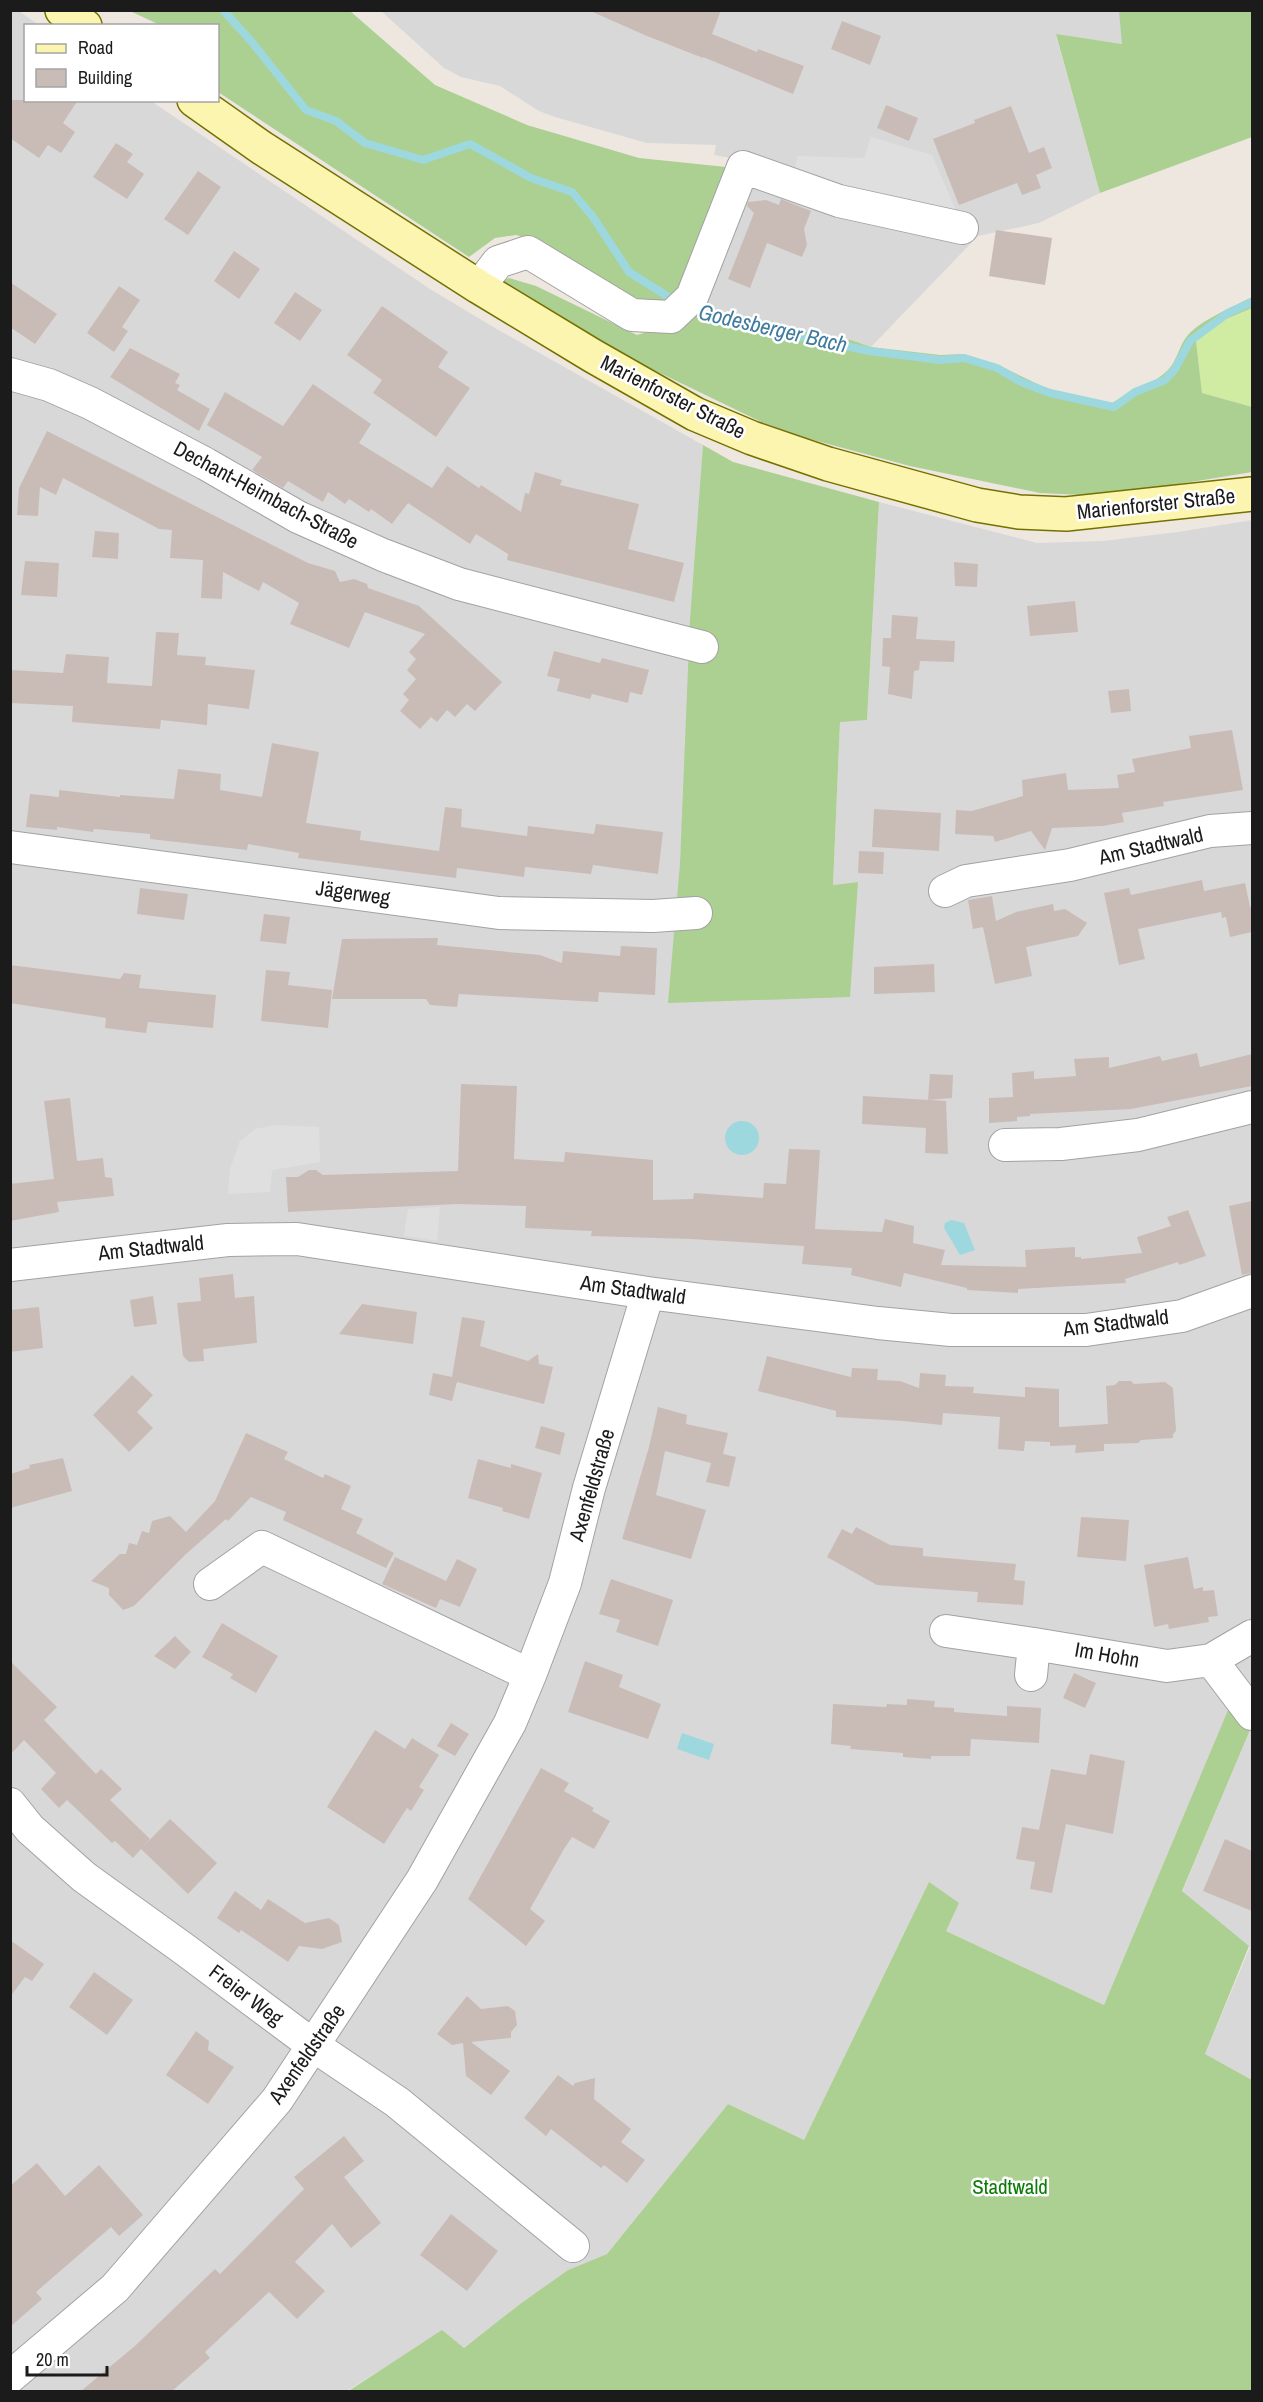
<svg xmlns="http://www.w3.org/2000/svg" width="1263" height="2402" font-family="'Archivo Narrow',sans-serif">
<rect width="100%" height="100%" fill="#ede7e0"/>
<path fill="#d9d8d8" d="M17 10 39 25 26 26V100L151 101 430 289 495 328 703 445 680 863 669 1003 857 882 833 885 840 721 867 720 879 502 1037 543 1103 541 1178 532 1252 520V2080L1205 2054 1250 1947 1182 1892 1250 1730 1231 1704 1104 2005 946 1931 929 1882 804 2140 728 2104 607 2254 568 2270 520 2304 464 2348 442 2331 347 2391 11 2392 10 11Z
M1119 10 1123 44 1056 35 1100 193 1039 223 978 236 871 347 851 340 718 316 694 305 753 162 714 155 716 145 647 143 555 117 539 111 500 86 461 77 444 68 381 11Z"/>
<path fill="#d0eba2" d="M1252 308V407L1202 393 1196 341 1226 319Z"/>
<path fill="#accf92" d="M130 11H350L435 85 527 125 639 158 726 167 683 284 669 309 637 308 538 241 516 235 495 238 469 257 218 92V26L160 25Z
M1119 11H1252V137L1100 193 1056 34 1122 44Z
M509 278 536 286 637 335 678 323 694 305 718 316 851 340 871 347 940 355 964 354 998 365 1048 389 1111 404C1128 391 1151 386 1167 371 1177 362 1179 345 1188 335 1201 320 1235 306 1252 297V308L1226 319 1196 341 1202 393 1252 407V472L1105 496 1040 493 910 466 780 431 629 358 505 287 504 280Z
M703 445 733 462 879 502 867 720 840 722 833 885 858 882 850 997 668 1003 680 863 690 620Z
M1231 1703 1250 1730 1182 1891 1249 1946 1205 2054 1252 2080V2391L347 2392 442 2330 464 2348 520 2304 568 2270 607 2254 728 2104 804 2140 929 1882 959 1903 946 1931 1104 2005Z"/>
<path fill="#dfdfdf" d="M871 137 932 155 961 222 794 178 797 156 864 158Z
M275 1125 319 1127 320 1162 272 1170 270 1192 228 1194 230 1169 240 1141 255 1129Z
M440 1207 437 1241 404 1236 408 1209Z"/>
<path fill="#9dd8de" d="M725 1138a17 17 0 1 1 34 0a17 17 0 1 1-34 0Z
M951 1220 964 1223 975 1250 960 1255 944 1228 945 1223Z
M682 1733 714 1744 709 1760 677 1749Z"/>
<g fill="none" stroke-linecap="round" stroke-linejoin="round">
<path stroke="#9dd8de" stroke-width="8" d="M223 10 251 41 306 110 336 121 365 143 423 160 470 144 531 178 572 192 593 217 629 272 678 303
M690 308 710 317 869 351 940 360 964 358 997 368 1021 382 1050 393 1114 407 1135 392 1165 380 1175 369 1190 341 1228 313 1252 302"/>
</g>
<path fill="#c9bcb6" d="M588 10H721L712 34 757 52 758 49 804 66 793 94 703 57V58L647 36Z
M842 21 881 36 870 65 831 49Z
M10 100H78L63 123 75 132 61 153 48 145 39 158 10 138Z
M886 105 918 118 909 141 877 128Z
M1011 106 1029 153 1044 147 1052 168 1036 175 1041 188 1022 195 1017 183 959 205 933 139 975 123 974 120Z
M116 143 133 154 127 162 144 174 127 199 93 177Z
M198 171 221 187 188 235 164 219Z
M781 199 811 211 804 229 807 245 802 257 767 243 750 288 728 279 754 213 747 206 748 202 766 200 779 205Z
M996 230 1052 238 1045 285 989 276Z
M234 251 260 269 239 299 214 281Z
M10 282 57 314 35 344 10 327Z
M119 286 140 300 122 327 128 331 114 352 87 333Z
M295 292 322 310 300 341 274 323Z
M382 306 448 352 438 367 470 388 436 437 373 393 382 380 347 355Z
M130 348 180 374 175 383 180 385 177 390 210 409 199 431 110 377Z
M313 384 371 424 359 443 432 488 447 466 479 488 481 485 521 512 525 493 529 494 535 472 562 480 560 485 639 504 628 549 684 563 674 602 507 560 508 554 476 534 470 544 408 503 392 524 371 509 369 512 349 499 345 504 328 492 323 502 288 481 283 488 252 470 262 457 207 425 225 392 283 426Z
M47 431 308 563 335 571 340 582 354 579 367 584 368 588 419 606 502 682 475 711 467 704 455 717 447 710 437 722 431 717 420 729 400 711 409 700 403 694 416 679 407 670 416 659 409 652 425 634 365 612 349 648 290 624 299 603 263 582 259 591 223 572 222 599 201 598 203 560 170 558 172 530 159 529 63 478 56 495 40 487 38 516 17 515 19 488Z
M95 531 119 533 118 559 92 557Z
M25 561 59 563 57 597 21 595Z
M954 562 978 564 977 587 955 586Z
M1075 601 1078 632 1030 636 1027 606Z
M892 615 918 617 916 639 955 641 954 662 920 661 919 670 914 671 912 699 888 694 890 667 882 666 883 638H891Z
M156 632 179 633 177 655 206 657 205 665 255 670 249 709 208 704 207 725 161 720 160 729 72 722 73 706 10 703V670L63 673 66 654 109 657 107 683 152 686Z
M554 651 600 663 602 658 649 670 642 695 630 692 628 703 592 694 590 699 557 691 560 679 547 676Z
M1129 689 1131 711 1111 713 1108 691Z
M1232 730 1243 790 1163 802 1164 806 1122 813 1124 822 1103 826 1052 828 1045 850 1031 831 995 842 993 836 955 834 956 810 972 811 1023 796 1022 780 1066 773 1068 790 1119 788 1117 775 1135 772 1132 759 1191 748 1189 736Z
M272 743 319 752 306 823 361 831 360 840 439 851 445 807 462 809 461 827 527 836 528 826 594 834 596 824 663 832 658 874 593 865 591 874 525 867 524 877 457 868 456 878 298 858 299 853 248 844 247 850 150 839V834L94 829 93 832 57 827V830L26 827 30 794 59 797V790L120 797V795L174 799 178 769 221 774 220 790 262 797Z
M874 809 941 813 939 851 872 847Z
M859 851 884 852 883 874 858 873Z
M1202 880 1204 891 1245 883 1250 907H1252V932L1230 937 1226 917 1222 918 1221 912 1138 929 1145 959 1119 965 1104 893 1129 888 1131 895Z
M140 888 188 894 184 920 137 914Z
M992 896 996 921 1016 912 1053 904 1054 911 1065 909 1087 923 1078 936 1026 947 1032 976 995 984 983 927 973 929 968 900Z
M264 914 290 917 286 944 260 941Z
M438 938 437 945 540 955 562 963 563 951 620 956 621 946 657 948 655 995 599 992 598 1002 459 994 457 1007 430 1005 426 999H332L342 939Z
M934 964 935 992 874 994V967Z
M10 965 120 979 124 973 141 975 139 988 216 995 213 1028 148 1022 146 1033 105 1028 106 1018 10 1003Z
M266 970 290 972 288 985 332 990 328 1028 261 1021Z
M1197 1053 1200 1067 1252 1054V1086L1131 1109 1030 1114V1116L1017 1117V1121L989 1123V1098L1013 1097 1012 1073 1034 1071V1079L1076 1076 1074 1059 1109 1057V1068L1160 1056 1162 1061Z
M930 1074 953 1075 952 1098 928 1100Z
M461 1084 517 1086 514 1159 564 1162 565 1152 653 1160V1200L693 1199 694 1193 763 1198 764 1183 786 1184 789 1149 820 1150 815 1229 882 1232 885 1219 914 1226 913 1243 945 1250 941 1265 1026 1267 1025 1250 1075 1247V1257H1081V1259L1142 1253 1137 1237 1171 1226 1167 1217 1188 1210 1206 1256 1179 1265 1178 1262 1125 1279 1126 1283 1018 1289V1293L967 1290V1288L904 1273 901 1287 851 1275 852 1268 802 1264 804 1246 691 1239 591 1236 592 1231 525 1228 526 1206 457 1204 288 1212 286 1177H298L309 1170H316L323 1175 458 1171Z
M863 1096 946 1101 948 1154 925 1153 926 1128 862 1124Z
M70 1098 77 1161 103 1158 105 1177 112 1178 114 1196 57 1202 59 1212 10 1221V1184L54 1179 44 1101Z
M1252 1201V1273L1242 1275 1229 1206Z
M233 1274 235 1298 254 1296 257 1343 203 1349 204 1361 189 1362 183 1356 177 1303 201 1301 199 1278Z
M153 1296 157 1324 134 1327 130 1300Z
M362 1304 417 1312 413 1344 339 1334Z
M39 1307 43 1348 10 1352V1310Z
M462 1317 485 1321 480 1346 528 1361 538 1354 539 1364 553 1367 544 1404 457 1382 452 1401 429 1395 433 1373 452 1377Z
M767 1356 851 1377 852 1368 878 1369 877 1380 900 1381 919 1388 920 1373 946 1375 945 1386 974 1387 973 1393 1025 1397V1387L1059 1389V1427L1108 1424 1106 1386 1115 1385 1119 1381H1131L1134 1384 1165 1382 1173 1388 1176 1431 1173 1434V1438L1141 1440 1138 1443 1104 1444V1451L1075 1453 1076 1445 1050 1446V1442L1025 1441 1024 1451 998 1449 1000 1417 943 1413 942 1425 903 1421 836 1417V1411L758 1391Z
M132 1375 153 1395 137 1412 153 1428 129 1452 93 1415Z
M658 1407 687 1415 686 1424 728 1433 723 1454 736 1457 729 1487 706 1482 711 1463 665 1451 656 1495 706 1510 691 1559 622 1539 649 1447Z
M541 1426 565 1433 560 1455 535 1448Z
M246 1433 288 1452 284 1459 323 1478 325 1474 351 1486 341 1509 363 1519 356 1533 394 1553 386 1568 283 1520 286 1512 251 1497 228 1521 226 1519 186 1554 134 1606 123 1610 109 1595V1588L91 1581 120 1554H126L129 1543 137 1545 142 1531 149 1533 152 1521 170 1516 186 1532 215 1501Z
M63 1458 72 1491 10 1508V1474L30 1468 29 1465Z
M478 1459 511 1468V1464L542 1473 529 1519 502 1511 503 1508 468 1498Z
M1081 1517 1129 1520 1126 1561 1077 1557Z
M856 1527 890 1545 923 1548V1556L1016 1564 1014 1580 1025 1581 1023 1605 977 1602 978 1592 877 1585 827 1557 842 1529 852 1534Z
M395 1557 446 1581 457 1559 477 1569 460 1607 440 1599 436 1608 382 1584Z
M1188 1557 1194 1589 1203 1587V1591L1214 1590 1218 1616 1208 1617 1209 1622 1169 1629 1168 1624 1154 1627 1144 1565Z
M611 1579 673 1600 658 1646 616 1632 620 1620 599 1614Z
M222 1623 278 1656 256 1693 230 1678 233 1674 202 1657Z
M175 1636 191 1652 175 1669 154 1656Z
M10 1661 57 1707 44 1720 96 1774 101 1769 122 1789 110 1800 150 1839 133 1858 115 1841 112 1843 67 1800 59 1808 41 1789 56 1773 24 1740 10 1755Z
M585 1661 623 1675 619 1687 661 1704 648 1739 568 1712Z
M1074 1673 1096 1683 1085 1708 1063 1698Z
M907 1699 935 1701 934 1707 954 1708V1712L1007 1716V1706L1041 1708 1039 1743 971 1739 970 1756H931V1759L903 1757V1753L850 1749 851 1746 831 1744 833 1704 886 1707 887 1704 907 1705Z
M451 1723 469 1734 455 1756 437 1746Z
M375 1730 405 1749 412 1738 439 1755 419 1787 424 1790 411 1811 407 1808 384 1844 327 1807Z
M1090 1754 1125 1761 1113 1834 1066 1824 1052 1893 1030 1889 1035 1862 1016 1859 1022 1827 1039 1830 1051 1769 1086 1775Z
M541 1768 569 1783 564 1791 594 1808 592 1811 610 1821 594 1849 572 1837 564 1849 530 1909 545 1921 526 1946 468 1899Z
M170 1819 217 1863 188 1894 141 1849Z
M1225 1839 1252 1851V1911L1203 1891Z
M235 1891 261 1910 268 1899 305 1923 329 1918 339 1925 342 1942 322 1949 299 1946 288 1962 241 1930 239 1933 217 1918Z
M10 1940 44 1964 32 1981 25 1977 10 1997Z
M94 1972 133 2000 107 2035 69 2007Z
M467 1996 481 2009 508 2006 515 2011 517 2025 511 2032V2038L471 2042 510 2071 491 2095 466 2076 463 2043 452 2045 437 2034Z
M196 2031 209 2041 208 2050 234 2067 208 2104 166 2075Z
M558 2075 573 2086 575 2083 595 2078 594 2099 631 2129 621 2142 645 2160 627 2183 604 2165 601 2168 551 2129 546 2136 524 2118Z
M344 2136 364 2161 344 2177 381 2223 351 2248 332 2224 295 2262 325 2291 297 2319 269 2292 205 2352 210 2358 172 2391H81L136 2345 215 2269 220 2274 304 2189 294 2177Z
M37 2163 65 2196 99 2165 143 2215 119 2236 111 2227 36 2292 42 2299 10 2327V2186Z
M451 2214 498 2251 467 2291 420 2255Z"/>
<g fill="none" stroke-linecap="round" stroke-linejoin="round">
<defs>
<path id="minor" d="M479 287 498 262 528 252 632 315 671 317 692 297 743 167 839 201 962 228
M10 374 49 385 90 403 206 464 298 517 383 555 459 584 702 647
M10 847 499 913 653 916 696 913
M945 891 966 881 1070 865 1210 831 1252 828
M1005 1145 1061 1144 1138 1135 1252 1107
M10 1265 228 1240 297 1239 648 1293 878 1323 951 1330H1086L1182 1316 1252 1291
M210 1584 262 1547 530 1675
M946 1631 1034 1644
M1211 1660 1252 1714
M1031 1675 1034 1644 1167 1666 1211 1660 1252 1636
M10 1804 30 1829 84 1877 184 1949 314 2046 397 2102 573 2246
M10 2377 115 2288 277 2100 422 1880 510 1723 530 1675 565 1583 589 1488 648 1293"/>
<path id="secondary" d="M62 10 85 26
M194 100 262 148 479 287 593 356 695 414 752 438 828 464 977 505 1019 512 1066 514 1252 494"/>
</defs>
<use href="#minor" stroke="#a2a2a2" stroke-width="34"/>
<use href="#secondary" stroke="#747100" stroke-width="36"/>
<use href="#minor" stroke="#fff" stroke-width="32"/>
<use href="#secondary" stroke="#fcf5af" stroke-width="33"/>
</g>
<g text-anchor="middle" stroke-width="5" stroke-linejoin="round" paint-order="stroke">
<g font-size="21" fill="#1b1b1b" stroke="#fff">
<text transform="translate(673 397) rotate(27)" y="7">Marienforster Straße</text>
<text transform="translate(266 495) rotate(28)" y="7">Dechant-Heimbach-Straße</text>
<text transform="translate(1156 504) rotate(-6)" y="7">Marienforster Straße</text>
<text transform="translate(1151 846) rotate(-13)" y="7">Am Stadtwald</text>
<text transform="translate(353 893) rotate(8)" y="7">Jägerweg</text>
<text transform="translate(151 1248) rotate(-6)" y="7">Am Stadtwald</text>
<text transform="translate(633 1290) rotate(8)" y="7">Am Stadtwald</text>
<text transform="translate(1116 1323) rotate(-7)" y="7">Am Stadtwald</text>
<text transform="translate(592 1485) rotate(-74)" y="7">Axenfeldstraße</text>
<text transform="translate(1107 1655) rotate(10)" y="7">Im Hohn</text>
<text transform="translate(246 1995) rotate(37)" y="7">Freier Weg</text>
<text transform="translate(307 2054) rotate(-55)" y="7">Axenfeldstraße</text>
</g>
<g font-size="21" fill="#0c7c06" stroke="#fff">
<text x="1010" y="2194">Stadtwald</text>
</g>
<g font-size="22" font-style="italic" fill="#3f7c9e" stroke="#fff">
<text transform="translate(773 328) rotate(13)" y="8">Godesberger Bach</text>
</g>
</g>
<rect width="1263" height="2402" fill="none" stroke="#1b1b1b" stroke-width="24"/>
<rect x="24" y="24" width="195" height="78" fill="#ffffff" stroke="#a4a4a4" stroke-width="1.5"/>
<rect x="36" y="44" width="30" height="9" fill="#fcf5af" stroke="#a4a4a4" stroke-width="1.5"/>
<text x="78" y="54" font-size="18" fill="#1b1b1b">Road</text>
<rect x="36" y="69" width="30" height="18" fill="#c9bcb6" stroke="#a4a4a4" stroke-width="1.5"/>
<text x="78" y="84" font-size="18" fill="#1b1b1b">Building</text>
<path d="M27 2366v9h80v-9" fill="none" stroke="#1b1b1b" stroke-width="3"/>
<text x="36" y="2366" font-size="18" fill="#1b1b1b" stroke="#ffffff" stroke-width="4.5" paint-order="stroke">20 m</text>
</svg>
